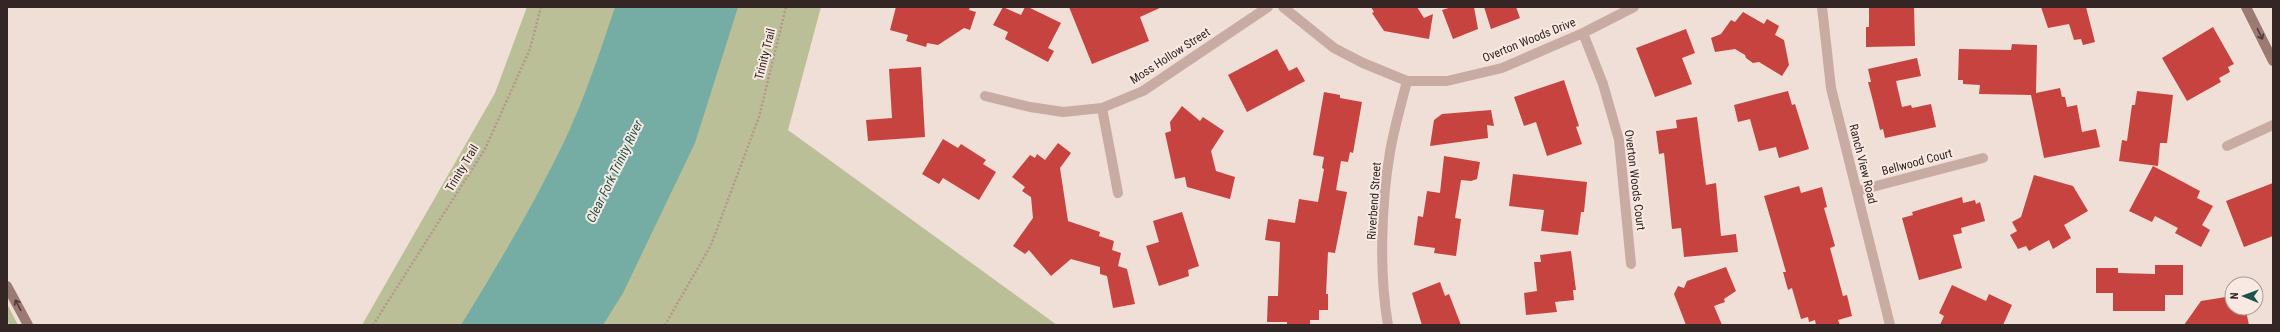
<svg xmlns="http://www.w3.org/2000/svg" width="2280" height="332" font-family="'Roboto Condensed',sans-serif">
<rect width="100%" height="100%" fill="#f0dfd6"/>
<path fill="#babf97" d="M527 7H821L788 130 1057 325H362L495 93Z
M7 304 18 325H10L7 321Z"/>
<path fill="#75ada4" d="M615 7H738L695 143 623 293 603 325H461C498 265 534 204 565 140 585 97 600 52 615 7Z"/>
<path fill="#c6433f" d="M896 7H970L969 10 976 12 970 30 964 28 938 45 927 43 926 47 906 41 908 35 890 30Z
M1003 7 1021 15 1025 7H1028L1061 23 1048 48 1054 51 1048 62 1005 39 1008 32 993 25Z
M1069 7H1162L1140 17 1149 41 1092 64Z
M1371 7H1417L1424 18 1433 14 1429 39 1384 31 1372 13 1374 12Z
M1452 7H1474L1478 29 1453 39 1442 10Z
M1484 7H1516L1520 18 1491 29Z
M1869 7H1914L1915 46 1866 47V27H1869Z
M2041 7H2086L2095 42 2083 45 2081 39 2074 40 2069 24 2048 28Z
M1743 12 1764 24 1767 19 1779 26 1775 35 1784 40 1789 65 1782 76 1759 62 1753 63 1746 58 1745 55 1735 49 1715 52 1711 38 1721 34 1731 20 1735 22Z
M2213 27 2234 64 2228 67 2230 72 2219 78 2221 82 2187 101 2162 58Z
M1686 29 1695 53 1682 58 1692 84 1655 97 1636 48Z
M2012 44 2037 45 2036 93 2060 88 2062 97H2065L2067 107 2077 105 2082 132 2096 129 2100 147 2044 158 2031 95 1979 94 1980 85 1963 84V80H1958L1959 49 2011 50Z
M1277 49 1289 71 1297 67 1305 81 1247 112 1228 75Z
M1917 58 1921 76 1896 81 1902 107 1911 105 1912 108 1931 104 1936 127 1885 138 1883 129 1880 130 1873 101 1868 82H1871L1868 69Z
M921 67 925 137 868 141 866 120 892 118 889 69Z
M1564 80 1579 126 1576 127 1582 144 1547 156 1536 122 1524 126 1514 97Z
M1788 91 1792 105 1795 104 1809 149 1779 158 1776 147 1759 151 1750 119 1738 122 1734 105Z
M2137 91 2173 95 2167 143H2160L2158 166 2119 161 2122 140 2127 141 2132 105H2135Z
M1324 92 1340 95V98L1362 102 1353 153 1350 152 1348 162 1341 161 1336 190 1347 192 1335 253 1328 252 1326 294H1328V310H1319V320H1310V325H1287V322H1267L1268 296H1278L1280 242 1265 240 1268 219 1295 223 1299 199 1318 202 1324 169 1322 168 1324 157 1313 155Z
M1182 106 1200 121 1203 117 1224 131 1211 151 1216 171 1235 177 1230 199 1187 187 1185 177 1175 179 1165 133 1171 131 1170 122Z
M1491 110 1494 126 1487 125 1488 138 1430 146 1434 120 1442 114Z
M1697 117 1706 185 1716 183 1721 236 1736 234 1738 252 1684 257 1681 228 1672 229 1664 153 1659 154 1656 131 1677 128 1676 120Z
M943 139 958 148 961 144 986 160 983 164 996 172 979 200 943 178 939 184 922 174Z
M1058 143 1071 153 1060 168 1068 221 1100 232 1099 236 1114 241 1112 250 1121 253 1118 266 1127 269 1135 304 1113 308 1107 276 1100 274V267L1071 259 1051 276 1029 250 1025 254 1013 246 1033 218 1031 197 1022 191 1025 187 1012 177 1030 155 1035 158 1037 154 1045 160Z
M1444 156 1480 162 1477 179 1471 181 1461 180 1455 218 1461 219 1456 256 1434 253 1435 248 1414 245 1418 216 1423 217 1427 191 1440 193Z
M2153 166 2200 191 2197 198 2213 206 2202 225 2210 230 2201 247 2175 233 2178 228 2155 216 2152 222 2129 211Z
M1513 174 1587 182 1584 212H1581L1578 235 1541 231 1544 210 1509 206Z
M2034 175 2073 186 2088 211 2064 225 2071 238 2053 249 2049 240 2029 251 2026 246 2018 249 2010 235 2017 231 2012 222 2021 217Z
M2273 183V236L2244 247 2226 201Z
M1799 186 1801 193 1822 187 1827 207 1824 208 1835 246 1830 248 1843 296 1847 295 1852 316 1838 320 1840 325H1816L1815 320 1809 322 1808 317 1801 319 1792 288 1788 290 1783 272H1786L1764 196Z
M1962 197 1963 203 1975 200 1976 204 1980 202 1985 221 1961 228 1962 233 1953 235 1962 268 1919 280 1902 218 1913 215 1912 212Z
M1182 212 1199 266 1188 270 1189 276 1159 286 1146 246 1159 242 1153 221Z
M1571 251 1576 290H1573L1574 300 1555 302 1557 312 1526 315 1524 293 1537 291 1534 262H1541L1540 255Z
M2155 265H2183V295H2165V311H2113V293H2096V268H2118V273L2155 274Z
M1726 267 1736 291 1724 299 1725 302 1714 306 1722 325H1686L1674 294 1678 286 1684 288 1687 281Z
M1440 282 1445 296 1449 294 1461 325H1422L1412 293Z
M1952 285 1986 301 1989 294 2012 305 2003 325H1940L1944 316 1939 313Z
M2232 296V308H2241L2242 312 2246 311 2249 325H2184L2201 301Z"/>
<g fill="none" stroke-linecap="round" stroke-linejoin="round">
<path stroke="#b4968d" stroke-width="2.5" stroke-dasharray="2 2" stroke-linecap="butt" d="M373 325 485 149 530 49 541 7
M665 325 711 245 759 117 786 7"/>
<path stroke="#c8aca3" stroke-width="10" d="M1283 7 1334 48 1363 63 1407 81H1447L1502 68 1583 33 1634 7
M1822 7 1831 88 1890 325
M1583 33 1603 84 1619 140 1631 264
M985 96 1030 107 1063 112 1102 108 1143 91 1268 7
M1102 108 1118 193
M2227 146 2273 125
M1857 191 1983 158
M1388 325C1379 274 1381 204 1390 152 1394 128 1401 105 1407 81"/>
<path stroke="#9b7a74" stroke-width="10" d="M2246 7 2273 61
M7 286 28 325"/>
</g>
<defs><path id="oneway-shaft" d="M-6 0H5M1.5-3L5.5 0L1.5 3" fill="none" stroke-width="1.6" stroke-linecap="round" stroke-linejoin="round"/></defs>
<g stroke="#4d3b39">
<use href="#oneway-shaft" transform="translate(2260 34) rotate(64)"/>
<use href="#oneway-shaft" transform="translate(18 305) rotate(-118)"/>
</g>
<g text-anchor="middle" stroke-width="4" stroke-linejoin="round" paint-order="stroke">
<g font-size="12" fill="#332625" stroke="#f8eae2">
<text transform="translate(1529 40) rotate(-22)" y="4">Overton Woods Drive</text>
<text transform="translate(765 54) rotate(-76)" y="4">Trinity Trail</text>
<text transform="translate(1170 56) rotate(-33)" y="4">Moss Hollow Street</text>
<text transform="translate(1917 162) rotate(-15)" y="4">Bellwood Court</text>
<text transform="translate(1863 164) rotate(76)" y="4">Ranch View Road</text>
<text transform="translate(462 168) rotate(-59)" y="4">Trinity Trail</text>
<text transform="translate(1635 180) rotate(83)" y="4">Overton Woods Court</text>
<text transform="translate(1374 201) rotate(-86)" y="4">Riverbend Street</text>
</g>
<g font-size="13" font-style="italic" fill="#1b544c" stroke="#f8eae2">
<text transform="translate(614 171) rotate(-64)" y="5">Clear Fork Trinity River</text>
</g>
</g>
<rect width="2280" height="332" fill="none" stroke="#332625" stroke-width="16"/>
<g transform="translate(2244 296) rotate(271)"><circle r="19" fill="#f8eae2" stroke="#a99c96"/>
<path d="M0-3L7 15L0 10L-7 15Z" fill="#1b544c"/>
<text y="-6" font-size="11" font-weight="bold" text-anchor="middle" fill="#332625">N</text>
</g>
</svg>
